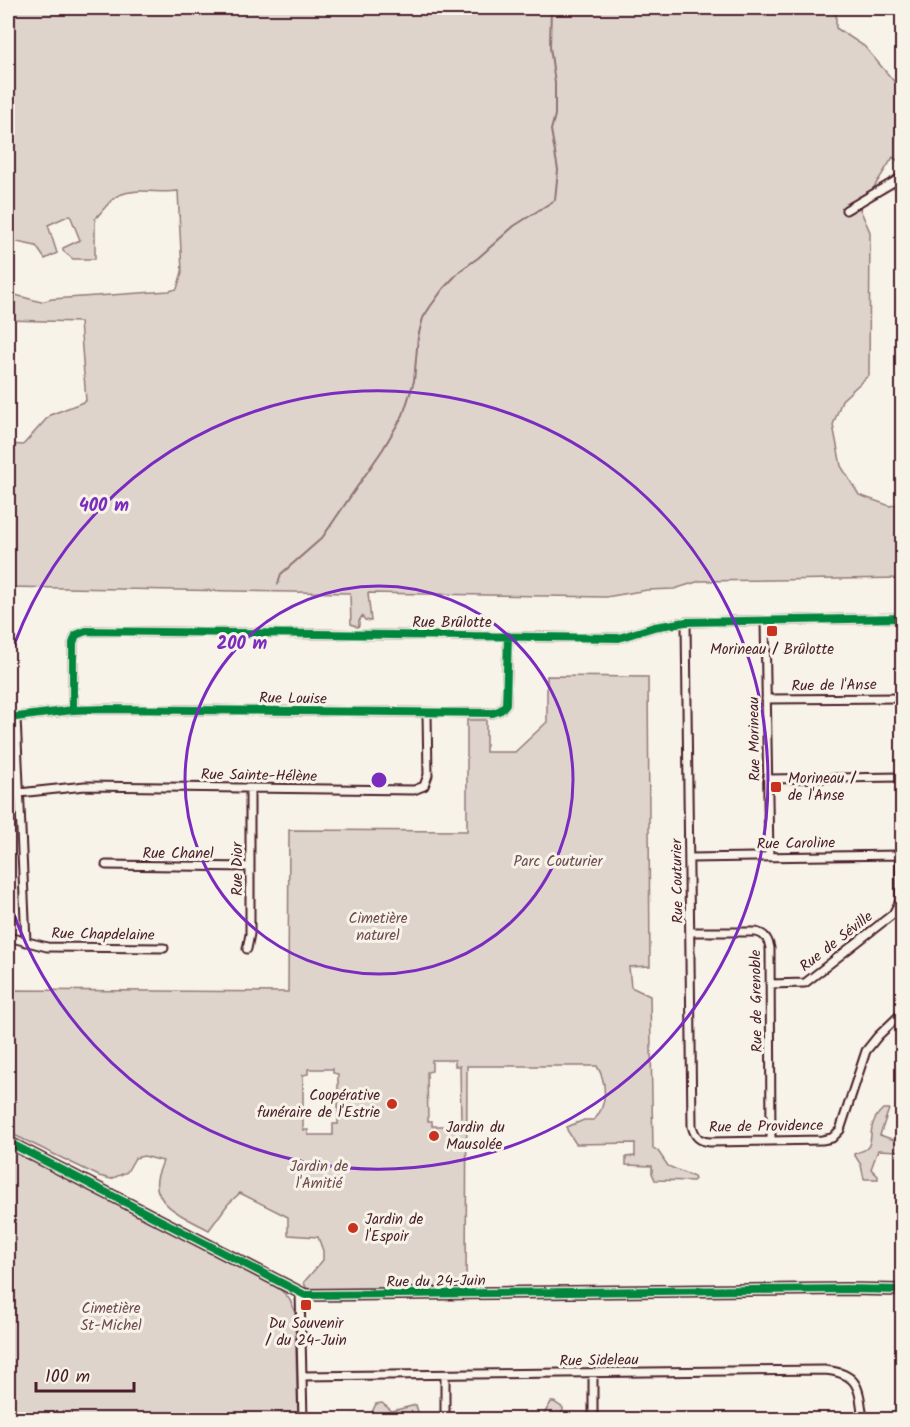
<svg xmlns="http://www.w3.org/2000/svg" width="910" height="1427" font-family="Kalam,sans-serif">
<rect width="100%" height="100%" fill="#f7f3e8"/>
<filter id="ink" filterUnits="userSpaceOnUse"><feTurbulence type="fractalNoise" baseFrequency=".0167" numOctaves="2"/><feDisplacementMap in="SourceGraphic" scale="12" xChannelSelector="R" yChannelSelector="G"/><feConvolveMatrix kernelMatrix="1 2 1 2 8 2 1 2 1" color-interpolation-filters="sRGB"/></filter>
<g filter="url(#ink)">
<path fill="#ded4cc" stroke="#947a7c" stroke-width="1.5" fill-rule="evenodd" d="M8 8H836V28L864 46 898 86 896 120 898 140 902 153 898 161 893 157 860 209 870 232 869 375 842 400 833 425 841 466 859 495 890 506 902 503V578L700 581 674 589 647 590 606 597 368 593 371 621 365 620 362 616 359 621V626L357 627 351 624 350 593 8 587V444L23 445 50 415 86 401 80 322 8 320V293L41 302 52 299 169 291 177 289 182 272 178 191C159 194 138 187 119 195 110 199 102 212 95 219V259H73L63 251V248L80 240 70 215 48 225 57 253 45 259 36 246 12 241 11 205 8 204Z
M547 676 648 677 650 966 629 967 631 987 650 996 653 1148 658 1151 668 1166 694 1177 695 1179 693 1181 655 1180 652 1173V1166L626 1165V1157L635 1156V1143L576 1144 567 1130V1127L584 1120H594C608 1105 607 1083 597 1066H467L466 1288 311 1289 306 1288 304 1282 323 1260V1251L318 1237 288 1235V1217L240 1193 228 1204 209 1230C191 1220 152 1206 157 1179 158 1173 161 1167 163 1161L144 1156 135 1158 127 1172 111 1179 99 1176 8 1132V990L288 992 289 830 467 831V720H486V752H515L547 722ZM432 1060H455V1066H460L461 1121H456V1126H432V1121H428L427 1072 432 1071ZM308 1069H333V1073L338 1074V1124H333V1135H308V1130H303V1075L308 1074Z
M883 1109H889L880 1135 894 1140H902V1149L900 1151 878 1150 871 1169 878 1176V1179H864L861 1165 854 1154C859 1151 863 1152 867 1148 875 1141 865 1125 883 1109Z
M8 1148 266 1280C280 1289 292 1296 295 1314L298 1419H8Z
M551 1402H554L563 1408V1411L556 1419H449V1416H535L544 1414Z
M382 1403 392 1411 416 1405 419 1415 427 1416 429 1419H348L355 1415 369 1418 376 1404Z"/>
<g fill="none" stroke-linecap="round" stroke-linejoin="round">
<path stroke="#8e7275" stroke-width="2" d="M278 584 281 574 322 538 383 449 403 415 414 381 418 337 423 318 430 307 443 289 461 270 478 258 514 226 555 200 558 170 551 130 555 115V83L550 47 551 8"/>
<defs>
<path id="street" d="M846 210 902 177
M765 621 769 857
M686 622 692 1126C695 1137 699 1141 710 1142L822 1140 832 1138 840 1130 866 1051 878 1036 902 1013
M766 699 902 698
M73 710V643L76 635 86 631 619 638 654 627 686 622 902 618
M16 717 26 942
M8 718 73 710 104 709 493 713 501 710 506 704 508 636
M768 779 902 777
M19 793 85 786 414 790 424 786 428 775 427 713
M690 858 902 855
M106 865 250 867
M691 932H756C765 934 768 939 770 948L771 1141
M8 937 47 947 164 948
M247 949 250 934V788
M770 984 805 983 893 914 899 903 900 896V856
M300 1294 303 1420
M593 1373V1420
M445 1375V1420
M302 1376 824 1370C860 1373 859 1389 863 1420"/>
<path id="secondary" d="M8 1142 305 1295 846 1289 902 1290"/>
</defs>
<use href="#street" stroke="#4a1f2b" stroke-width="11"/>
<use href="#secondary" stroke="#4a1f2b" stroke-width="14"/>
<use href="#street" stroke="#f7f3e8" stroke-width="7"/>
<use href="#secondary" stroke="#f7f3e8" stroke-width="9"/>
<defs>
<path id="cycleway" d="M73 710V643L76 635 86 631 619 638 654 627 686 622 902 618
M8 718 73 710 104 709 493 713 501 710 506 704 508 636
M8 1142 305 1295 846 1289 902 1290"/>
</defs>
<use href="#cycleway" stroke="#f7f3e8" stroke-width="11"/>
<use href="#cycleway" stroke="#00873e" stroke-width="8"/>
</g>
</g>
<g fill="none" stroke="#7b2cbf" stroke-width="3">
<circle cx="379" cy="780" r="194"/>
<path d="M8 663A389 389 0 1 1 8 897"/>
</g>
<g fill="#c8321e" stroke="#f7f3e8" stroke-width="2">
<rect x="766" y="625" width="12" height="12" rx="3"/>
<rect x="770" y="781" width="12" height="12" rx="3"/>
<circle cx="392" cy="1104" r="6"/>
<circle cx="434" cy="1136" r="6"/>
<circle cx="353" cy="1228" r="6"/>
<rect x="300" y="1299" width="12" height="12" rx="3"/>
</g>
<g text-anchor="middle" stroke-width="6" stroke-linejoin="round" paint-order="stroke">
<g font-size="15" fill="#4a1f2b" stroke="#f7f3e8">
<text x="452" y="627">Rue Brûlotte</text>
<text transform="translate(834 685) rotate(-1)" y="5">Rue de l'Anse</text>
<text transform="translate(293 698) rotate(1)" y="5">Rue Louise</text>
<text transform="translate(754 739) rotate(-91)" y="5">Rue Morineau</text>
<text transform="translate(259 775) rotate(1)" y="5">Rue Sainte-Hélène</text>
<text transform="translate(796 843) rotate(-1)" y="5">Rue Caroline</text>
<text x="178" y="858">Rue Chanel</text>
<text transform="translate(237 869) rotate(-90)" y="5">Rue Dior</text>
<text transform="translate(677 881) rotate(-91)" y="5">Rue Couturier</text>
<text transform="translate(103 934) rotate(1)" y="5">Rue Chapdelaine</text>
<text transform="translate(836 941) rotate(-38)" y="5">Rue de Séville</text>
<text transform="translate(756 1001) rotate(-91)" y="5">Rue de Grenoble</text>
<text transform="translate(766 1126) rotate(-1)" y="5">Rue de Providence</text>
<text transform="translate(436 1281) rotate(-1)" y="5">Rue du 24-Juin</text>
<text transform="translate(599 1360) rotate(-1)" y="5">Rue Sideleau</text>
</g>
<g font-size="15" fill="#4a1f2b" stroke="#f7f3e8" text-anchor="start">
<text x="772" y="654" text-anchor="middle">Morineau / Brûlotte</text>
<text x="788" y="783">Morineau /<tspan x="788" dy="17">de l'Anse</tspan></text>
<text x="380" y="1100" text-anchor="end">Coopérative<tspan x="380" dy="17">funéraire de l'Estrie</tspan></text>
<text x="446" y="1132">Jardin du<tspan x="446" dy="17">Mausolée</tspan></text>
<text x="365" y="1224">Jardin de<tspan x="365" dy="17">l'Espoir</tspan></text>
<text x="306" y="1328" text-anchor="middle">Du Souvenir<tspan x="306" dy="17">/ du 24-Juin</tspan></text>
</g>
<g font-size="15" fill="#6f4c53" stroke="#f7f3e8">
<text x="558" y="866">Parc Couturier</text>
<text x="378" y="923">Cimetière<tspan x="378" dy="17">naturel</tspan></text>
<text x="319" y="1171">Jardin de<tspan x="319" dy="17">l'Amitié</tspan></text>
<text x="111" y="1313">Cimetière<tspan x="111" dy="17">St-Michel</tspan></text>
</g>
</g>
<circle cx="379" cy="780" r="9" fill="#7b2cbf" stroke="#f7f3e8" stroke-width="3"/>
<g font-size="18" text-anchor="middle" font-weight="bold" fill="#7b2cbf" stroke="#f7f3e8" stroke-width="6" stroke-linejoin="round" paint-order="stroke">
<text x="104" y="511">400 m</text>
<text x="242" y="649">200 m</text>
</g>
<rect width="910" height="1427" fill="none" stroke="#f7f3e8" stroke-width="30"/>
<rect x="15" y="15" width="880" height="1397" fill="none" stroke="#4a1f2b" stroke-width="2" filter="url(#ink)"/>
<path d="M36 1382v9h98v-9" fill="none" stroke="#4a1f2b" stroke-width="3"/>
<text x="45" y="1382" font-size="18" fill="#4a1f2b" stroke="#f7f3e8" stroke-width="4.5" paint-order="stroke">100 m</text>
</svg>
